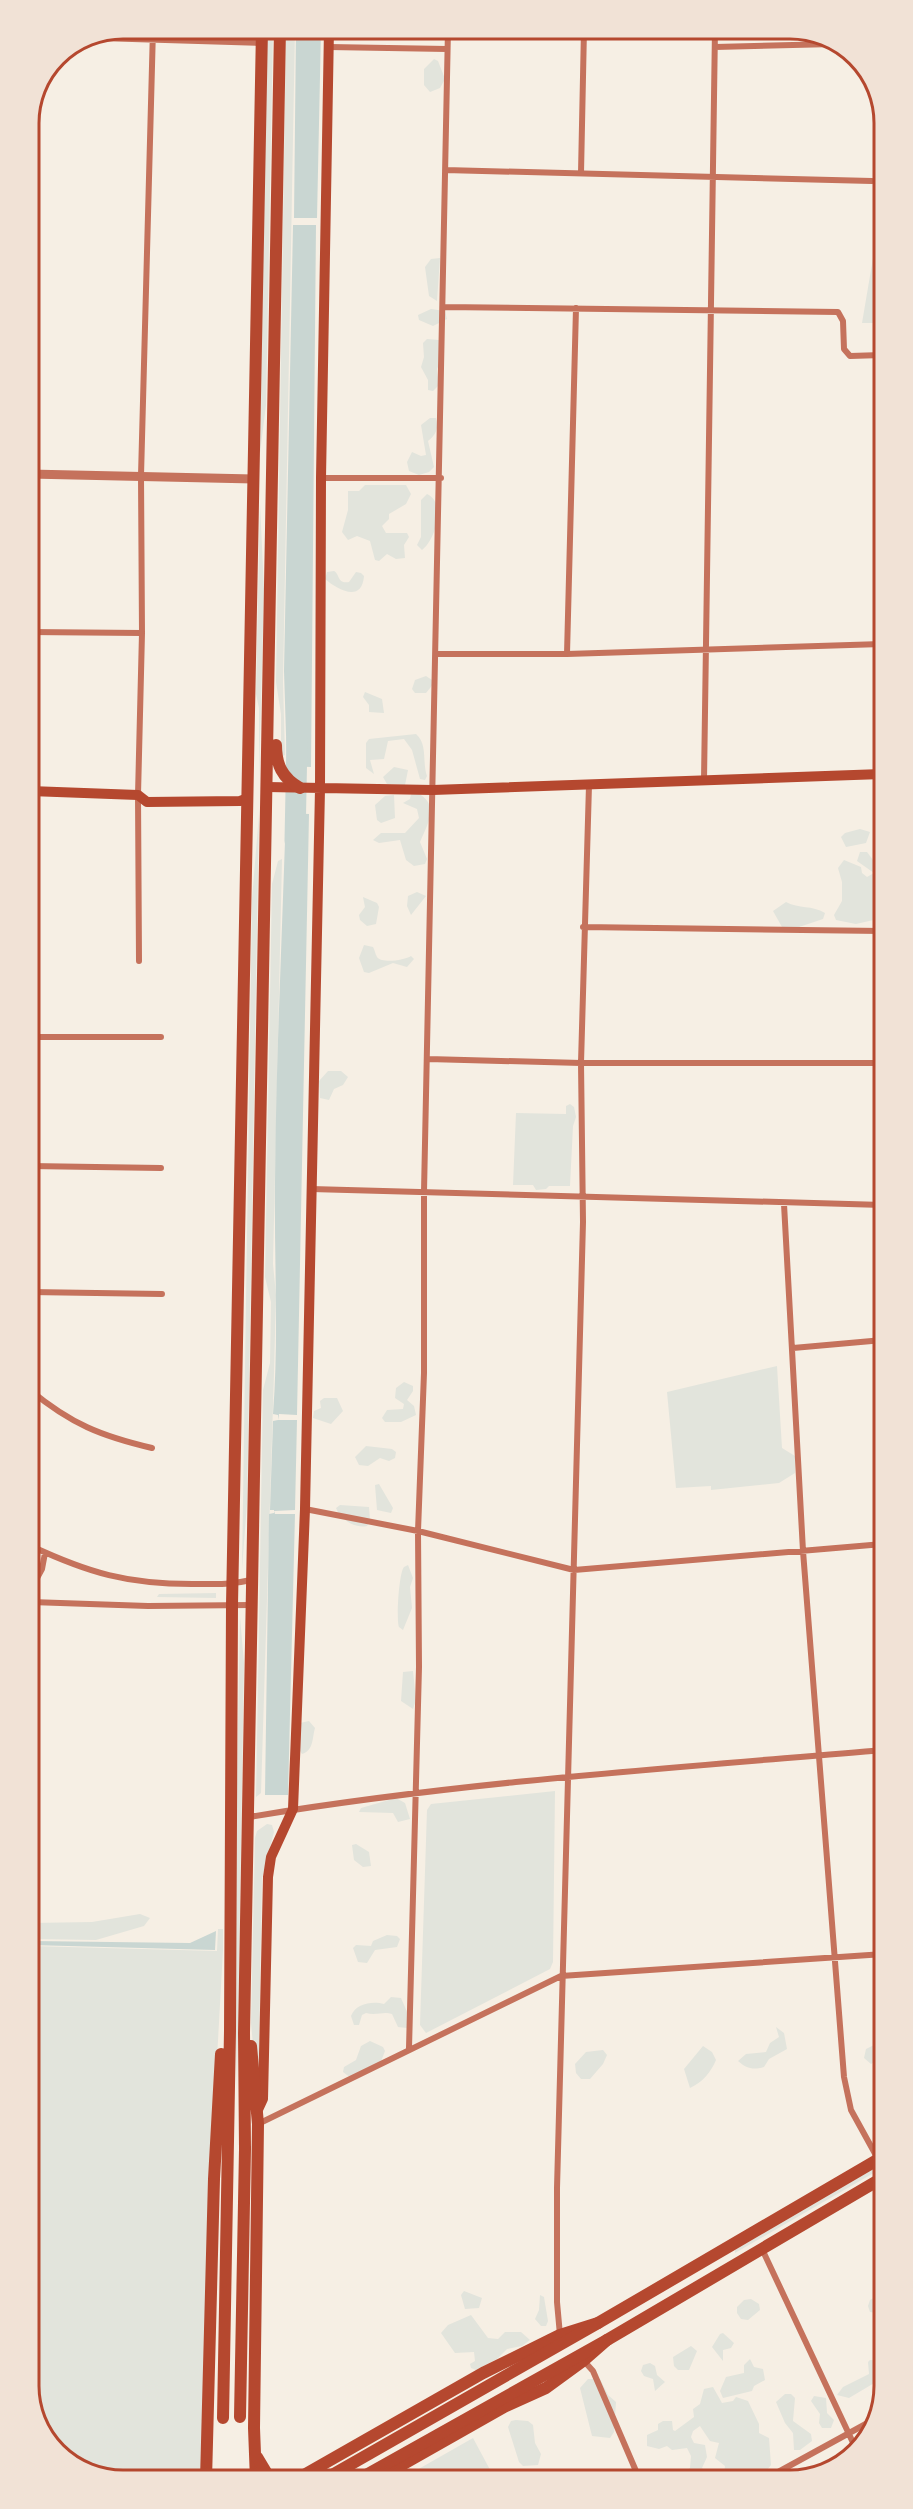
<svg xmlns="http://www.w3.org/2000/svg" width="913" height="2509" font-family="Lato,sans-serif">
<rect width="100%" height="100%" fill="#f6efe4"/>
<path fill="#e2e4dc" d="M267 29H273L266 405 260 453Z
M286 29H295L283 682 285 755 281 757V714L276 682Z
M434 59 438 61 445 79 440 88 430 92 424 85V69Z
M881 211 882 323H862Z
M440 258 437 301 429 296 425 267 431 259Z
M431 309 445 311 447 319 433 326 419 320 418 315Z
M427 339 439 340 443 356 437 369 439 385 433 391 428 390V380L421 367 424 357 423 343Z
M430 418H436C439 428 436 435 428 441L434 467 429 472 419 475 409 471 407 462 412 452 421 456 426 455 421 425Z
M365 485H406L411 494 406 504 389 514V519L382 526 386 533H407L409 537 404 545 405 558 396 559 387 554 379 561 375 560 370 541 357 536 348 540 342 532 348 510V491H359Z
M427 494C447 503 435 540 422 550L417 545 421 537V500Z
M260 504 264 589 259 777V708L256 694Z
M334 571C340 574 337 584 349 582L356 572 361 573 364 576C362 603 338 590 325 579L327 572Z
M426 676 435 682 426 693H415L412 689 415 680Z
M365 692 382 699 384 713 369 712V705L363 697Z
M416 734C428 744 422 763 427 776L425 780 420 779 412 750 404 739 388 741 384 759 370 760 374 774 366 768V743L369 739Z
M394 767 408 770 405 785 387 784 383 777Z
M417 793C440 804 428 823 420 842L427 859 425 864 414 866 406 860 400 840 379 843 373 840 381 833H405L419 818 417 809 403 803 410 799 411 794Z
M394 795 395 818 381 823 377 820 375 805 385 796Z
M259 814 247 1504 242 1569 252 899Z
M860 829 870 832 866 843 846 847 841 837 845 833Z
M860 852H867L879 868 877 871 882 875V918L856 924 836 920 834 915 842 901V882L838 868 844 860 861 867 862 873 867 877 874 873 857 861Z
M282 859 273 1264 276 1295 274 1373 261 1793 256 1797 263 1390 270 1363 271 1302 265 1277 272 884 278 861Z
M417 892 426 896 411 915 407 906 408 896Z
M363 897 377 903 379 907 376 924 367 926 360 920 359 915 365 907Z
M786 902C799 909 812 905 825 913L823 919 796 928 782 927 773 911Z
M364 945 373 947C375 950 375 954 377 957 382 964 405 960 411 956L414 959 407 967 393 963 369 973 364 972 359 958Z
M328 1071H341L348 1077 343 1085 334 1089 329 1100 320 1098 319 1081Z
M570 1104 574 1107 576 1117 573 1126 570 1186H549L546 1189 536 1190 533 1185H513L516 1113 566 1114V1106Z
M777 1366 782 1448 795 1456V1473L779 1483 711 1490V1486L676 1488 667 1392Z
M404 1382 413 1386V1391L407 1400 414 1406 416 1415 401 1422H385L382 1418 387 1410 403 1409 404 1404 395 1398 396 1388Z
M324 1398H337L343 1411 331 1424 313 1418 314 1411 321 1408 320 1401Z
M366 1446 392 1449 396 1452 395 1458 389 1461 380 1458 368 1466 359 1465 355 1457Z
M379 1484 393 1508 391 1513 377 1510 375 1485Z
M340 1505 369 1507 370 1521 367 1526C355 1529 340 1519 336 1508Z
M408 1565 413 1578 410 1587 412 1608 403 1630 399 1627C396 1620 399 1572 404 1567Z
M216 1593V1598L157 1597 159 1594Z
M240 1617 244 1663 237 2090 234 1941Z
M413 1671 416 1700 413 1709 401 1701 403 1672Z
M309 1721 315 1728C312 1738 314 1750 302 1754L297 1746 300 1723Z
M555 1791 553 1962 550 1969 426 2033 420 2025 427 1810 431 1804Z
M396 1798 405 1803 410 1819 398 1822 393 1813 359 1812 361 1808Z
M267 1824 272 1825 274 1832 262 1878 258 2100 251 2023 255 1838 257 1831Z
M356 1844 369 1852 371 1866 363 1867 354 1860 352 1845Z
M140 1914 150 1918 144 1926 96 1940 31 1939V1923L92 1922Z
M218 1929H223V1950L209 2203 202 2480H116L65 2461 32 2411 31 1946 217 1951Z
M387 1935 397 1936 400 1939 397 1947 375 1950 367 1963 358 1962 353 1948 356 1945 371 1946 373 1941Z
M391 1997 401 1998 408 2014 407 2028 398 2027 392 2014C384 2011 376 2016 366 2013L362 2015 359 2025H354L351 2016C356 2003 373 2001 384 2004Z
M776 2027 784 2033 787 2049 769 2059 764 2067C753 2070 747 2069 738 2061L746 2054 766 2052 770 2043 779 2037Z
M370 2041 383 2047 385 2051 380 2064 351 2078 343 2072 344 2067 356 2060 361 2046Z
M880 2042 884 2055 871 2064 864 2058 866 2049Z
M703 2046 712 2052 716 2060C711 2072 703 2082 690 2088L684 2069Z
M603 2050 607 2055 603 2064 590 2079H581L576 2073 575 2064 586 2052Z
M884 2163V2167L735 2253V2250Z
M464 2291 482 2298 479 2308 465 2309 461 2295Z
M884 2292V2314L870 2312 868 2306 870 2300Z
M540 2295 544 2297 548 2321 546 2326H541L535 2319 539 2310Z
M751 2299 759 2304 760 2310 748 2320 741 2319 737 2313V2307L744 2300Z
M471 2315 488 2338 498 2339 505 2332H521L530 2340 522 2346 507 2349 497 2359 476 2370 471 2368 470 2364 475 2361 474 2352 455 2353 441 2333 448 2325Z
M723 2333 734 2343 731 2348 723 2350V2361L712 2347 720 2334Z
M691 2346 697 2351 689 2370H678L674 2366 673 2357Z
M750 2359 754 2367 763 2369 765 2380 754 2386 752 2391 723 2398 720 2391 726 2377 744 2373V2365Z
M870 2360 884 2361 881 2379 849 2398 837 2395 843 2387 869 2374 868 2362Z
M650 2363 655 2366 657 2375 665 2382 655 2391 653 2379 644 2376 641 2371 643 2365Z
M588 2379H600L608 2395 616 2402 614 2432 610 2438 592 2436 580 2388Z
M713 2387 722 2403 733 2401 736 2397 748 2401 759 2424V2433L769 2438 771 2465 767 2470 750 2473 748 2477 728 2478 724 2474 725 2466 715 2458 719 2443 710 2441 700 2426 693 2431 691 2437 694 2443 705 2445 707 2457 702 2468 706 2472 703 2478H676L690 2468 691 2456 687 2448 672 2450 667 2446 659 2449 647 2446V2435L658 2430V2424L663 2421H672L673 2430 675 2431 694 2417 693 2409 700 2404 704 2389Z
M785 2394H791L795 2398 793 2421 811 2434 812 2441 800 2450H794L793 2433 785 2423 776 2402Z
M814 2396 826 2398 827 2413 834 2420 831 2428H822L819 2423 820 2414 811 2401Z
M516 2420 528 2421 533 2425 535 2443 541 2454 538 2465 523 2466 519 2462 508 2427 511 2421Z
M473 2438 495 2479H401Z"/>
<path fill="#c9d6d2" d="M296 29H321L317 218H294Z
M293 225H316L311 767 287 766 284 671Z
M286 813 309 814 297 1415 279 1414 278 1420H297L295 1510 274 1511 275 1514H295L288 1795H265L269 1514 274 1513V1510H270L273 1421 278 1420V1415L273 1414C279 1337 274 1260 275 1182 276 1059 282 936 286 813Z
M216 1931 215 1950 31 1945V1941L190 1943Z"/>
<g fill="none" stroke-linecap="round" stroke-linejoin="round">
<path stroke="#c9d6d2" stroke-width="21" d="M295 841 297 740"/>
<path stroke="#c5725c" stroke-width="6" d="M99 38 262 43
M329 47 447 49
M715 47 834 44
M445 170 872 181
M581 173 584 29
M443 307 838 312 843 321 844 349 850 356 882 355
M321 478H441
M29 632 142 633
M437 654H567L882 644
M567 654 576 308
M704 780 715 29
M583 927 882 931
M139 961 138 795 142 633 141 476 153 29
M30 1037H161
M428 1059 581 1063H883
M30 1166 161 1168
M311 1189 883 1205
M784 1204 803 1551 844 2077 851 2110 878 2159
M30 1292 162 1294
M793 1348 883 1340
M30 1390C71 1424 101 1436 152 1448
M305 1509 418 1531 574 1570 883 1544
M31 1546C89 1573 127 1584 192 1584 212 1584 231 1585 251 1580
M31 1589 42 1569 45 1553
M31 1602 148 1606 251 1605
M249 1817C459 1782 671 1768 884 1750
M409 2048 419 1667 418 1531 424 1373V1192L448 29
M258 2124 561 1976 884 1954
M762 2249 856 2449
M560 2335 557 2302V2188L583 1222 581 1063 589 785
M584 2361 593 2371 639 2478
M769 2477 873 2420"/>
<path stroke="#c5725c" stroke-width="9" d="M29 474 254 479"/>
<path stroke="#b5482f" stroke-width="10" d="M267 787 433 790 882 774
M30 791 138 795 147 802 240 801 248 798
M257 2112 263 2099 268 1877 271 1857 293 1809 305 1509 320 789 321 478 329 29"/>
<path stroke="#b5482f" stroke-width="12" d="M276 745C276 764 282 778 300 788
M251 2046 258 2124 254 2428 256 2480
M240 2417 245 2149 244 2033 280 29
M223 2418 230 2031 232 1605 262 29
M257 2457 269 2477 275 2480
M297 2479 483 2373 560 2335 598 2323 884 2156
M377 2479 504 2407 546 2388 583 2361 607 2340 884 2177
M206 2480 214 2179 221 2054"/>
<path stroke="#b5482f" stroke-width="12" d="M325 2479 598 2323
M359 2479 607 2340"/>
</g>
<path d="M0 0H913V2509H0ZM123 39H790A84 84 0 0 1 874 123V2386A84 84 0 0 1 790 2470H123A84 84 0 0 1 39 2386V123A84 84 0 0 1 123 39Z" fill="#f1e2d6" fill-rule="evenodd"/>
<path fill="none" stroke="#b5482f" stroke-width="3" d="M123 39H790A84 84 0 0 1 874 123V2386A84 84 0 0 1 790 2470H123A84 84 0 0 1 39 2386V123A84 84 0 0 1 123 39Z"/>
</svg>
